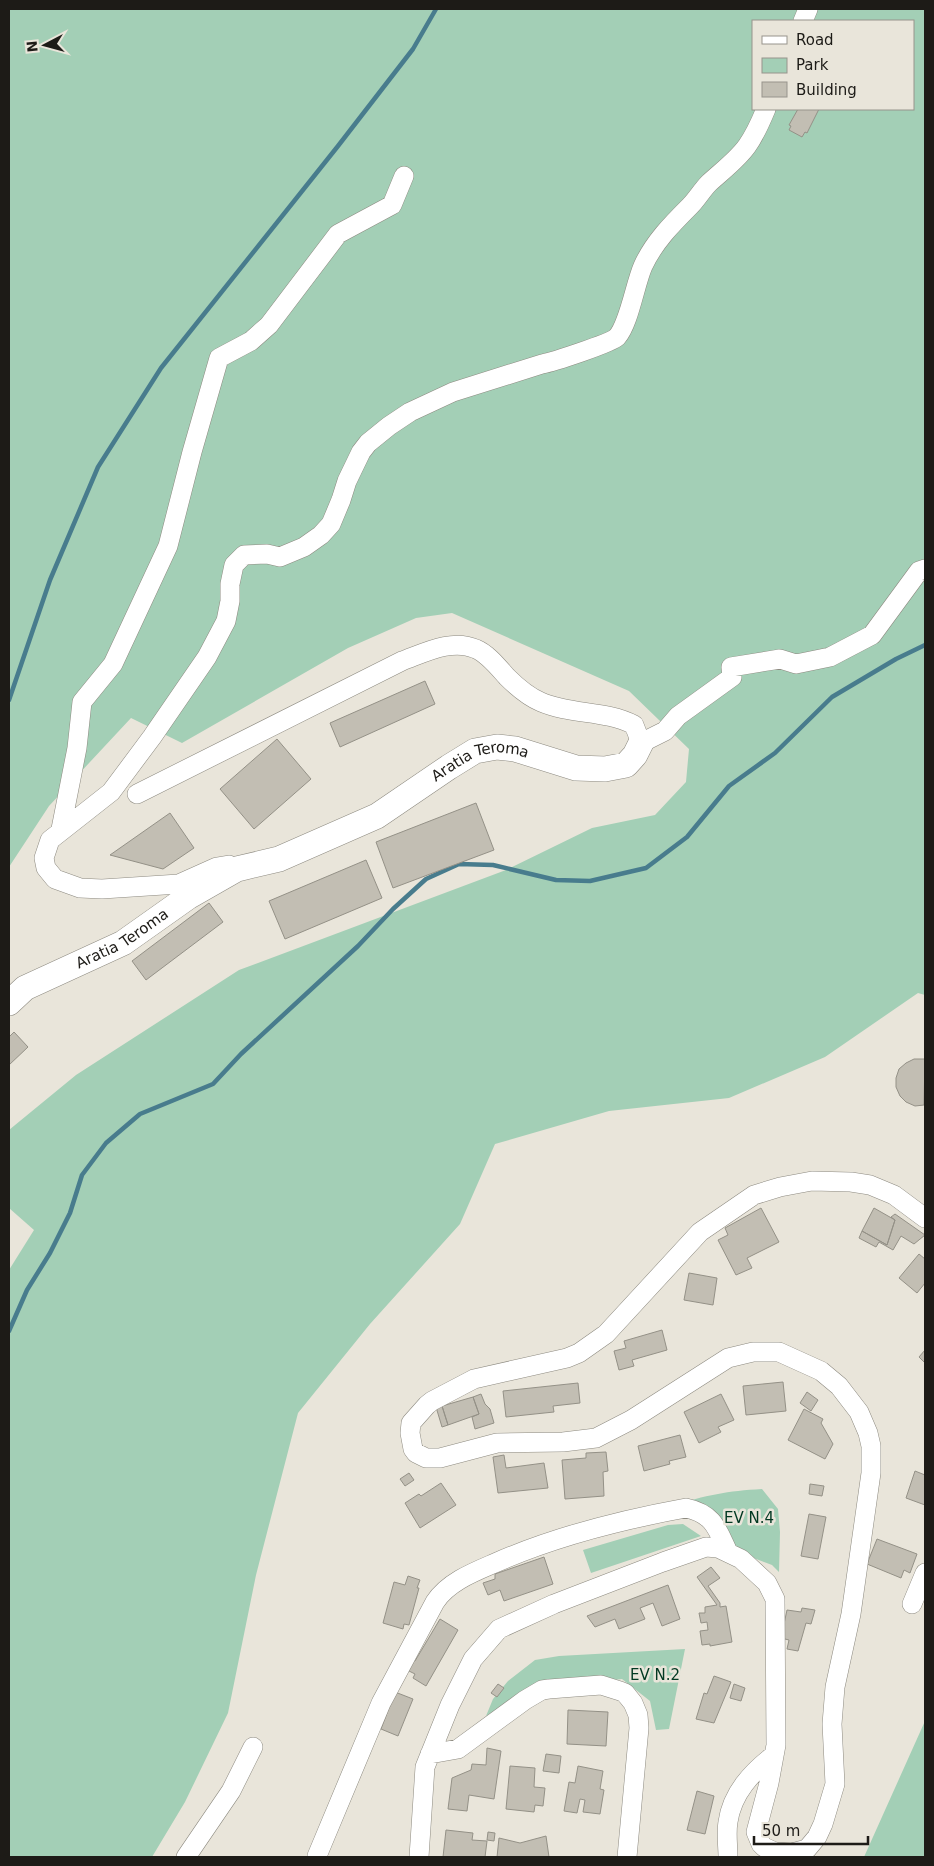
<svg xmlns="http://www.w3.org/2000/svg" width="934" height="1866" font-family="'DejaVu Sans',sans-serif">
<rect width="100%" height="100%" fill="#e9e5da"/>
<path fill="#a3cfb6" fill-rule="evenodd" d="M9 9H925V995L918 993 825 1057 729 1098 609 1111 495 1144 460 1224 370 1324 298 1413 256 1575 228 1713 185 1802 152 1857H9V1270L34 1230 9 1208V1130L76 1075 239 970 506 870 592 828 655 815 686 782 689 749 629 691 452 613 416 618 348 648 182 743 131 718 49 806 9 867ZM753 21H913V109H753Z
M762 1489 778 1509 780 1532 779 1572 772 1565 738 1552 718 1520 673 1506C705 1495 728 1491 762 1489Z
M683 1524 701 1536 591 1573 583 1550 668 1525Z
M685 1649 669 1729 656 1730 650 1701 622 1679 530 1689 486 1716 493 1699 508 1681 535 1660 559 1656Z
M925 1721V1857H864Z"/>
<g fill="none" stroke-linecap="round" stroke-linejoin="round">
<path stroke="#487c8d" stroke-width="4.5" d="M9 700 50 580 98 467 161 368 338 146 413 49 436 9
M9 1331 27 1290 50 1253 70 1213 82 1175 106 1143 140 1114 213 1084 241 1054 358 946 393 909 426 879 459 864 493 865 556 880 590 881 646 868 687 837 729 786 775 753 832 697 896 659 925 645"/>
</g>
<path fill="#c2beb3" stroke="#949187" d="M798 109H819L807 133 805 132 802 137 789 130 791 126 789 125Z
M425 681 435 704 340 747 330 723Z
M277 739 311 779 254 829 220 789Z
M476 803 494 850 393 888 376 842Z
M170 813 194 848 163 869 110 855Z
M366 860 382 898 285 939 269 901Z
M209 903 223 922 146 980 132 961Z
M14 1032 28 1047 9 1065V1037Z
M914 1059H925L924 1105 915 1106 906 1102 900 1096 896 1087V1078L899 1069 906 1063Z
M761 1208 779 1242 747 1258 752 1268 736 1275 718 1240 728 1235 725 1228Z
M874 1208 895 1220 887 1245 862 1231Z
M895 1214 925 1235 914 1244 901 1236 893 1250 879 1242 876 1247 859 1238 862 1231 887 1245 895 1220 891 1217Z
M919 1254 925 1259V1283L917 1293 899 1278Z
M689 1273 717 1278 713 1305 684 1300Z
M662 1330 667 1350 632 1360 634 1366 619 1370 614 1351 626 1348 624 1341Z
M925 1350V1363L919 1357Z
M783 1382 786 1411 746 1415 743 1386Z
M578 1383 580 1403 553 1406 554 1412 506 1417 503 1391Z
M807 1392 818 1400 811 1411 800 1403Z
M481 1394 485 1404 490 1409 494 1423 475 1429 472 1417 479 1414 473 1397Z
M721 1394 734 1420 718 1427 721 1432 699 1443 684 1412Z
M473 1397 479 1414 448 1425 442 1406Z
M442 1406 448 1425 442 1427 436 1407Z
M804 1409 823 1419 821 1423 833 1444 825 1459 788 1440Z
M680 1435 686 1457 669 1461 670 1464 644 1471 638 1446Z
M606 1452 608 1471 603 1472 604 1496 565 1499 562 1460 586 1458V1453Z
M504 1455 506 1468 544 1463 548 1488 498 1493 493 1457Z
M915 1471 925 1475V1505L906 1498Z
M409 1473 414 1480 405 1486 400 1479Z
M441 1483 456 1505 420 1528 405 1503 419 1494 421 1496Z
M810 1484 824 1486 822 1496 809 1494Z
M809 1514 826 1517 818 1559 801 1556Z
M877 1539 917 1554 910 1573 904 1570 901 1578 867 1564Z
M544 1557 553 1584 504 1601 500 1590 488 1595 483 1583 495 1579V1574Z
M711 1567 720 1578 708 1586 720 1603V1607L726 1606 732 1642 710 1646V1644L702 1645 700 1631 708 1630 707 1622 701 1623 699 1613H705V1607L717 1605 697 1577Z
M408 1576 420 1580 417 1588H419L409 1625 404 1624 403 1629 383 1623 394 1582 405 1585Z
M668 1585 680 1619 662 1626 653 1603 640 1608 645 1619 619 1629 615 1619 595 1627 587 1616Z
M802 1608 815 1610 811 1624 806 1623 798 1651 787 1649 789 1640 781 1638 787 1610 801 1612Z
M440 1619 458 1630 426 1686 413 1678 415 1674 407 1670 413 1660 415 1661Z
M714 1676 731 1682 714 1723 696 1719 704 1693 707 1694Z
M498 1684 504 1688 497 1697 491 1693Z
M734 1684 745 1688 741 1701 730 1698Z
M395 1692 413 1699 398 1736 381 1729Z
M568 1710 608 1712 606 1746 567 1744Z
M487 1748 501 1751 494 1799 469 1795 467 1811 448 1809 452 1778 471 1770 472 1764 486 1765Z
M546 1754 561 1756 559 1773 543 1771Z
M510 1766 535 1768 534 1787 545 1788 543 1806 535 1805 534 1812 506 1809Z
M578 1766 603 1771 600 1789 604 1790 600 1814 583 1812 585 1800 580 1799 577 1813 564 1811 569 1782 575 1783Z
M697 1791 714 1796 705 1834 687 1830Z
M446 1830 473 1833 472 1840 487 1841 485 1857H443Z
M488 1832 495 1833 494 1841 487 1840Z
M546 1836 549 1857H497L499 1838 520 1843Z"/>
<g fill="none" stroke-linecap="round" stroke-linejoin="round">
<defs>
<path id="minor" d="M803 21 808 9
M137 794 402 661C424 653 452 638 476 649 488 654 498 667 507 677 516 686 529 697 541 702 571 715 605 710 634 725L641 743 665 731 678 716 732 677 731 667 780 659 796 664 830 657 872 635 919 571 925 569
M61 829 77 748 82 702 113 664 168 546 192 452 219 358 251 341 269 325 338 234 392 205 404 176
M229 865 217 867 179 884 102 889 80 888 55 879 46 868 44 858 50 840 111 792 152 737 207 657 226 621 230 601V584L234 565 244 555 267 554 280 557 304 547 321 535 331 524 341 500 347 481 361 452 368 443 389 426 410 412 453 392 542 364C553 362 611 343 617 337 629 324 635 284 643 266 654 242 672 224 690 206 697 199 702 190 709 183 722 171 737 160 747 146 755 135 761 121 766 109
M912 1604 925 1573
M430 1754 458 1749 525 1700 542 1690 549 1689 601 1685 620 1691 625 1693 633 1703 638 1715 639 1728 627 1857
M317 1856 381 1703 435 1602C448 1582 474 1572 495 1563 556 1536 620 1520 686 1508 714 1514 717 1529 728 1552
M186 1857 231 1791 253 1747
M419 1857 425 1767 450 1705 473 1659 499 1629 554 1604 663 1562 706 1547 718 1548 741 1559 767 1583 775 1599 776 1745 769 1783 756 1832 761 1844 764 1847 775 1852 792 1853 807 1849 817 1837 823 1824 835 1784 832 1724 835 1687 851 1614 871 1473V1446L868 1433 859 1412 839 1386 821 1371 779 1352H753L728 1358 631 1420 596 1438 563 1442 497 1443 440 1458H426L416 1453 413 1449 410 1433 411 1423 427 1405 432 1401 474 1379 567 1358 579 1353 606 1334 700 1232 754 1195 780 1187 812 1181 851 1182 870 1185 894 1195 925 1218
M728 1857C728 1846 726 1833 728 1822 732 1793 752 1772 774 1755"/>
<g id="major">
<path id="s1" d="M9 1003 25 988 123 943 188 897 237 869 279 859 377 816 449 767 475 751 497 747 515 749 576 768 605 769 626 765 635 755 641 743"/>
</g>
</defs>
<use href="#minor" stroke="#8d8a80" stroke-width="20"/>
<use href="#major" stroke="#8d8a80" stroke-width="26"/>
<use href="#minor" stroke="#fff" stroke-width="19"/>
<use href="#major" stroke="#fff" stroke-width="25"/>
</g>
<g text-anchor="middle" stroke-width="5" stroke-linejoin="round" paint-order="stroke">
<g font-size="15" fill="#1d1b17" stroke="#e9e5da">
<text dy="5" stroke="none"><textPath href="#s1" startOffset="536">Aratia Teroma</textPath></text>
<text dy="5" stroke="none"><textPath href="#s1" startOffset="131">Aratia Teroma</textPath></text>
</g>
<g font-size="15" fill="#023922" stroke="#e9e5da">
<text x="749" y="1523">EV N.4</text>
<text x="655" y="1680">EV N.2</text>
</g>
</g>
<rect width="934" height="1866" fill="none" stroke="#1d1b17" stroke-width="20"/>
<rect x="752" y="20" width="162" height="90" fill="#e9e5da" stroke="#97948c"/>
<rect x="762" y="36" width="25" height="8" fill="#ffffff" stroke="#97948c"/>
<text x="796" y="45" font-size="15" fill="#1d1b17">Road</text>
<rect x="762" y="58" width="25" height="15" fill="#a3cfb6" stroke="#97948c"/>
<text x="796" y="70" font-size="15" fill="#1d1b17">Park</text>
<rect x="762" y="82" width="25" height="15" fill="#c2beb3" stroke="#97948c"/>
<text x="796" y="95" font-size="15" fill="#1d1b17">Building</text>
<g transform="translate(45 45) rotate(264)" stroke="#e9e5da" stroke-width="4" paint-order="stroke">
<path d="M0-4L9 19L0 12L-9 19Z" fill="#1d1b17"/>
<text y="-8" font-size="14" font-weight="bold" text-anchor="middle" fill="#1d1b17">N</text>
</g>
<path d="M754 1836v8h114v-8" fill="none" stroke="#1d1b17" stroke-width="2.5"/>
<text x="762" y="1836" font-size="15" fill="#1d1b17" stroke="#e9e5da" stroke-width="4" paint-order="stroke">50 m</text>
</svg>
